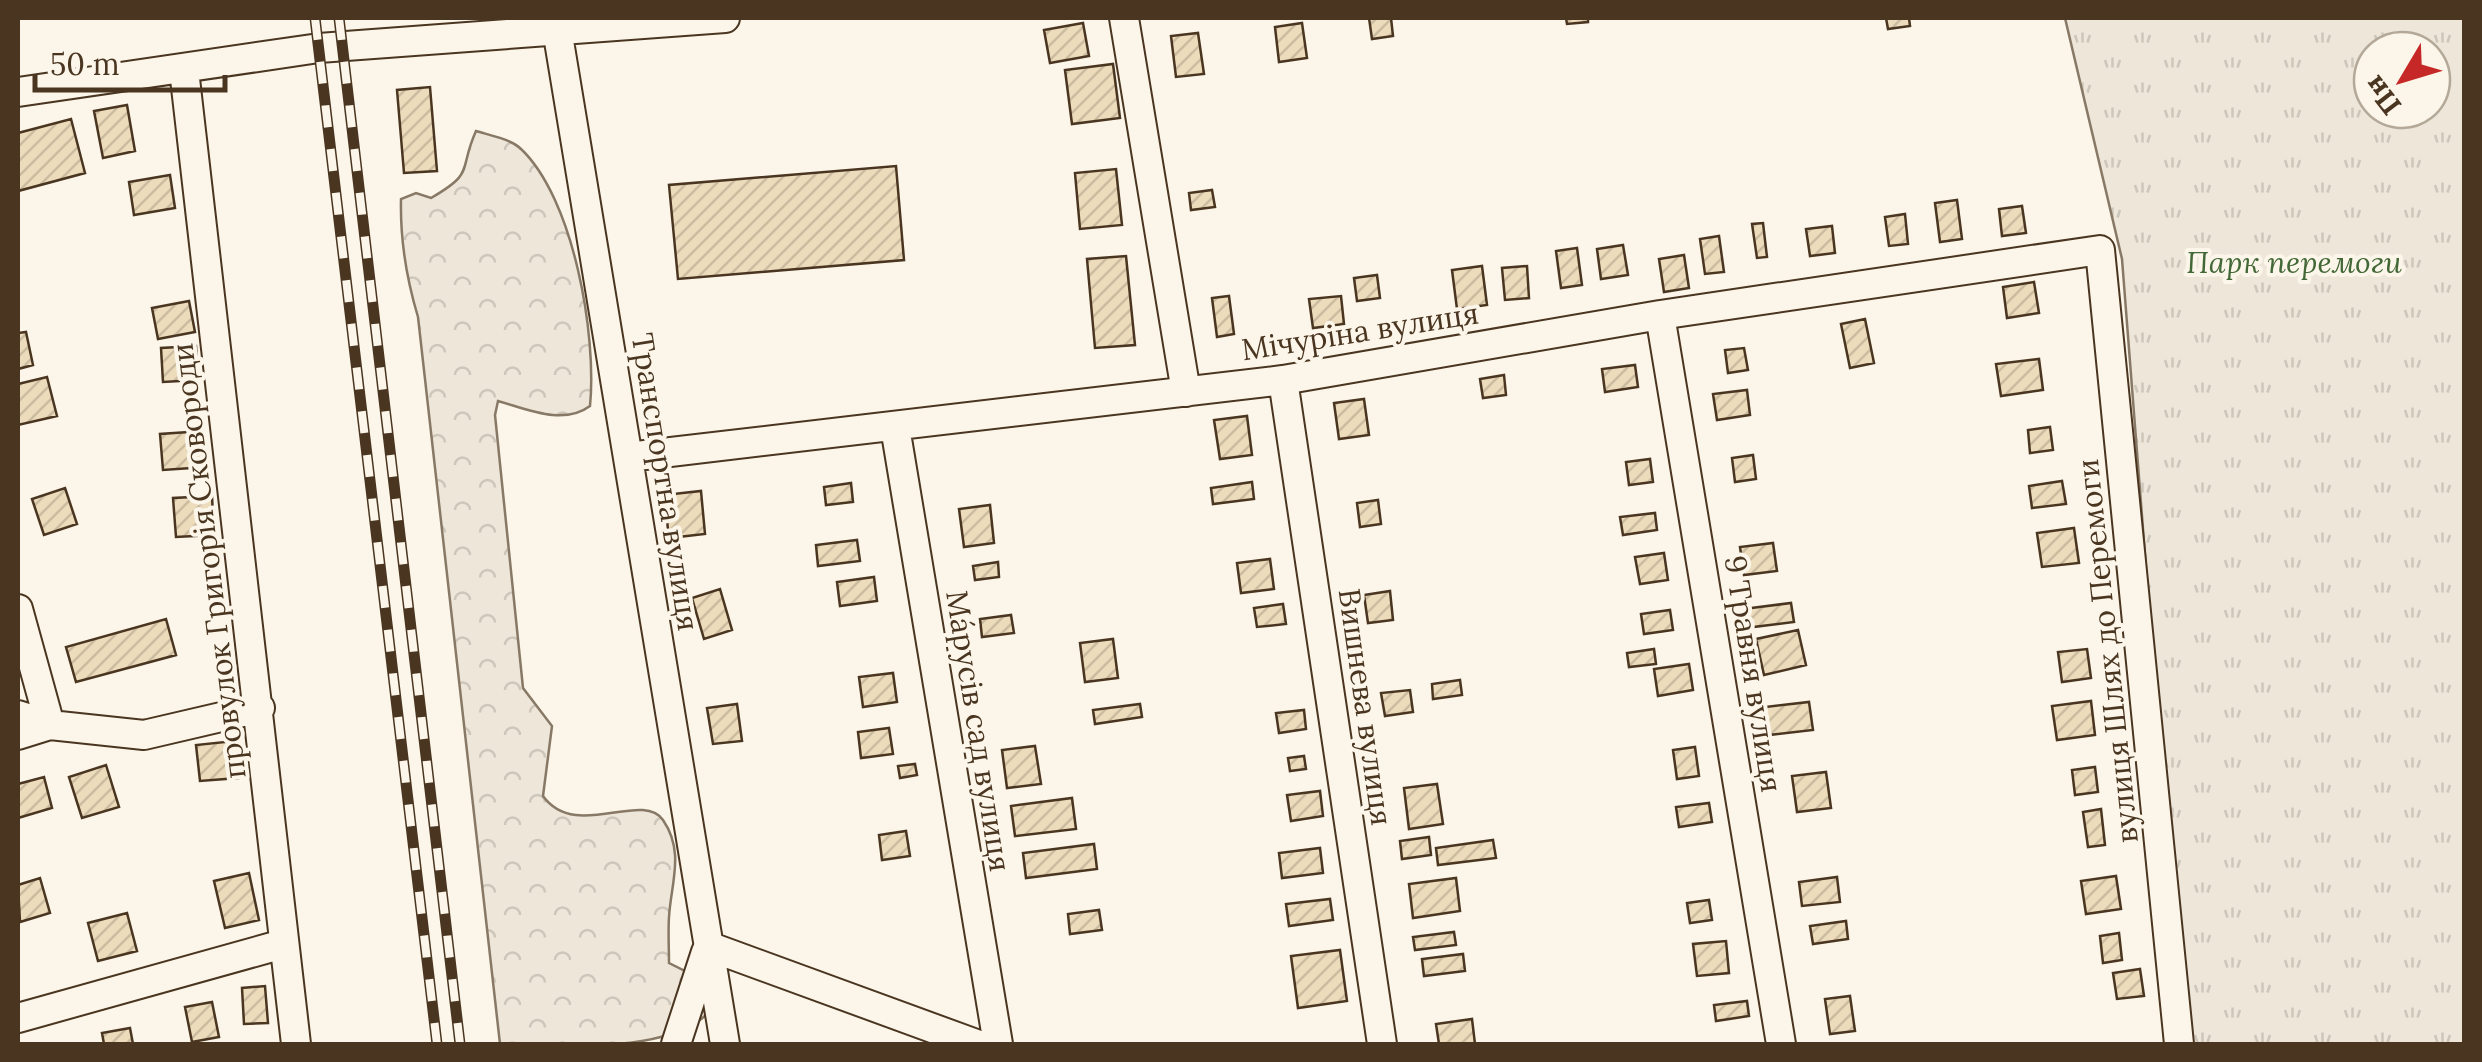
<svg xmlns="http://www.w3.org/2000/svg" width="2482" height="1062" font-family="Lora,serif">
<defs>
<pattern id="forest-crowns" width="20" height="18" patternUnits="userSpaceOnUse" patternTransform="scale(2.5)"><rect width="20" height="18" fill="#ede6d9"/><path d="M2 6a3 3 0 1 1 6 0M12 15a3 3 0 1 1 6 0" fill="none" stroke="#cdc6ba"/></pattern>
<pattern id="park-tufts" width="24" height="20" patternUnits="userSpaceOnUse" patternTransform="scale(2.5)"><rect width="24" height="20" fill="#ede6d9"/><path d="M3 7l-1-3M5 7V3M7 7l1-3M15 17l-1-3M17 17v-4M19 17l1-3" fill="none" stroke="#cdc6ba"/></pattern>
<pattern id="building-hatch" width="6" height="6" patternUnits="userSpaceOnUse" patternTransform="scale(2.5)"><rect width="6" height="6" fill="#ecdcbc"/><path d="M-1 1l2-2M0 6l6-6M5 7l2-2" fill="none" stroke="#ccbda1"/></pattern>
</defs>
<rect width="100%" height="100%" fill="#fbf6e9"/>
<path fill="url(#forest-crowns)" stroke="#887966" stroke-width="2.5" d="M476 131C489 135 510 139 520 148 574 198 597 336 590 406 563 426 527 409 498 401L495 415 523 688 552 726 543 796C575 841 642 790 663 820 685 852 671 883 669 917 668 932 669 948 669 963L723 990C699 1060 559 1044 500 1044L418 317C406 277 400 241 401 199L416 193 431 198C476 172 458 171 476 131Z"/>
<path fill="url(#park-tufts)" stroke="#887966" stroke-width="2.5" fill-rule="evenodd" d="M2065 18H2464V1044H2183L2122 259ZM2372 50H2432V110H2372Z"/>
<path fill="url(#building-hatch)" stroke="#4a3520" stroke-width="2.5" d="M1369 18H1391L1393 36 1372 39Z
M1566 18H1588V22L1567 24Z
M1886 18H1909L1910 26 1888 29Z
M1083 23 1089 56 1050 63 1044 30Z
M1302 23 1307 58 1279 62 1275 27Z
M1198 33 1204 74 1176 77 1171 36Z
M1113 64 1120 118 1072 124 1065 70Z
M430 87 437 171 404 173 397 90Z
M127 105 135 151 103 158 94 111Z
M71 119 85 173 18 191V133Z
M896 166 904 260 678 279 669 185Z
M1116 169 1122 225 1080 229 1075 173Z
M170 175 175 208 134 215 129 182Z
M1212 190 1215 207 1191 210 1189 193Z
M1957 200 1962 239 1940 242 1935 203Z
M2022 206 2026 233 2002 236 1999 209Z
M1905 214 1908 244 1889 246 1885 217Z
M1763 223 1767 257 1757 258 1752 224Z
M1832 226 1835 253 1810 256 1806 229Z
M1719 236 1724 272 1705 274 1700 239Z
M1623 245 1628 275 1601 279 1597 249Z
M1577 248 1582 285 1561 288 1556 251Z
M1684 255 1689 288 1664 292 1659 259Z
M1126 256 1135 345 1095 348 1087 259Z
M1482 266 1487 305 1457 309 1452 270Z
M1527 266 1529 298 1505 300 1502 268Z
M1377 275 1380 298 1357 301 1354 278Z
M2034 282 2039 313 2007 318 2003 287Z
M1229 296 1234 334 1217 337 1212 298Z
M1341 296 1344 324 1313 328 1309 299Z
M189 301 195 332 158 339 152 308Z
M1865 319 1874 363 1850 368 1841 324Z
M26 332 33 365 18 369V333Z
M196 346 198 380 163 382 161 348Z
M1744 348 1748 370 1728 373 1725 350Z
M2039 359 2043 390 2001 396 1996 364Z
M1635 365 1638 387 1605 392 1602 369Z
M1504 375 1506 395 1483 398 1480 379Z
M47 377 57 416 18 425V384Z
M1747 390 1750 415 1717 420 1713 394Z
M1364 399 1369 435 1339 439 1334 403Z
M1247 416 1252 455 1220 459 1214 420Z
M2050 427 2053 450 2030 453 2028 430Z
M203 431 206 467 163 470 160 434Z
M1753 455 1756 479 1735 482 1732 458Z
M1650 459 1653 482 1629 485 1626 462Z
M2062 481 2066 504 2032 508 2029 486Z
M1252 482 1254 499 1213 504 1211 488Z
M851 483 853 502 826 505 824 487Z
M65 488 77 524 44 535 32 499Z
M701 491 705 534 669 538 664 495Z
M212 496 214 535 176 537 173 498Z
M1378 500 1381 524 1360 527 1357 503Z
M990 505 994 543 964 547 959 509Z
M1655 513 1657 530 1623 535 1620 517Z
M2074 528 2079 563 2042 567 2037 533Z
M857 540 860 561 818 566 816 545Z
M1773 543 1777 571 1744 575 1740 547Z
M1664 553 1668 580 1640 584 1635 557Z
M1270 559 1274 589 1241 593 1237 563Z
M998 562 999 577 975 580 973 566Z
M874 577 877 601 840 606 837 582Z
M720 589 732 630 704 639 692 598Z
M1390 591 1393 620 1368 623 1364 595Z
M1791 603 1794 622 1745 628 1743 609Z
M1283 604 1286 624 1257 627 1254 608Z
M1670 610 1673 630 1644 634 1641 614Z
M1011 615 1014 633 982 637 980 619Z
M166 619 176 655 76 682 66 647Z
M1798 630 1806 665 1764 675 1756 639Z
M1113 639 1118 678 1085 682 1080 643Z
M1654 649 1656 664 1629 667 1627 653Z
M2087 649 2091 678 2062 682 2058 652Z
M1689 664 1693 690 1658 696 1654 669Z
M893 673 897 702 863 707 859 677Z
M1460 680 1462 695 1433 699 1432 684Z
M1410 690 1413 712 1385 716 1381 693Z
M2091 701 2095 735 2057 740 2052 706Z
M1809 702 1813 730 1769 735 1765 707Z
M737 704 742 741 713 744 707 708Z
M1140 704 1142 717 1095 724 1093 710Z
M1304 710 1306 729 1279 733 1276 713Z
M889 728 893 754 861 758 858 732Z
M234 741 238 778 200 781 196 745Z
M1035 746 1041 784 1007 788 1002 750Z
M1695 747 1699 776 1677 779 1673 750Z
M1304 756 1306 769 1290 771 1288 758Z
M915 764 917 775 900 778 898 766Z
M106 765 119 807 82 818 69 777Z
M2095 767 2098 792 2075 795 2072 770Z
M1826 772 1831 808 1797 812 1792 776Z
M44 777 52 808 18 818V784Z
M1437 784 1443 824 1409 829 1404 788Z
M1320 791 1323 816 1291 821 1287 795Z
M1072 798 1076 829 1015 836 1011 806Z
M1709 803 1712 822 1679 827 1676 807Z
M2101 809 2105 845 2088 847 2083 812Z
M906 831 910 856 882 860 879 835Z
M1429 837 1431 855 1402 859 1400 841Z
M1493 840 1496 858 1438 865 1436 848Z
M1094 844 1097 869 1026 878 1023 853Z
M1320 848 1323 873 1282 878 1279 853Z
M249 873 259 920 225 928 214 881Z
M2116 876 2121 909 2086 914 2081 881Z
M1837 877 1840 902 1802 906 1799 882Z
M40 878 50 913 20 922 18 885Z
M1456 878 1460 911 1413 918 1409 884Z
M1330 899 1333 920 1289 926 1286 904Z
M1709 900 1712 920 1690 923 1687 903Z
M1099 910 1102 930 1070 934 1068 914Z
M127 913 137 951 98 961 88 923Z
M1846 921 1848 939 1813 944 1810 926Z
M1454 932 1456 945 1415 950 1413 937Z
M2119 933 2122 960 2103 963 2100 936Z
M1726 941 1729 973 1697 976 1693 944Z
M1340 950 1347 1001 1298 1008 1291 956Z
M1463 954 1465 971 1424 976 1422 959Z
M2140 969 2144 996 2117 999 2113 973Z
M265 986 268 1023 244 1024 242 988Z
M1850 996 1855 1031 1830 1034 1825 999Z
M1747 1001 1749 1016 1716 1021 1714 1005Z
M212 1002 219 1037 192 1042 185 1007Z
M1472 1019 1475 1044H1439L1436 1024Z
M130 1028 133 1044H104L102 1033Z"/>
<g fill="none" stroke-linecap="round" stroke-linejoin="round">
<defs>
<path id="minor" d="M1124 18 1186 392
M557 29 725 1044
M184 70 296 1044
M18 92 319 48 725 18
M1660 315 1781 1044
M1283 380 1382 1044
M895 427 998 1044
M628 457 1283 380 1660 315 2100 250 2179 1044
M18 609 50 725 18 735
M18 715 50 725 144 735 260 708
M708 946 976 1044
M18 1018 283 944
M676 1044 706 952"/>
</defs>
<use href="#minor" stroke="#4a3520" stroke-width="32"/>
<use href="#minor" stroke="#fbf6e9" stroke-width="28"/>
<defs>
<path id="rail" d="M315 18 437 1044
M339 18 460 1044"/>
</defs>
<use href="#rail" stroke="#4a3520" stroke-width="11"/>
<use href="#rail" stroke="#fbf6e9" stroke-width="8" stroke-dasharray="22" stroke-linecap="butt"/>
</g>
<g text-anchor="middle" stroke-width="8" stroke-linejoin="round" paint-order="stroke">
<g font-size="30" font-style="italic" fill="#436837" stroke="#fbf6e9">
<text x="2294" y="273">Парк перемоги</text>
</g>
<g font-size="30" fill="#4a3520" stroke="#fbf6e9">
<text transform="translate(1360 332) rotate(-9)" y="10">Мічуріна вулиця</text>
<text transform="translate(665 482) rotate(81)" y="10">Транспортна вулиця</text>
<text transform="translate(209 561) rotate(-97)" y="10">провулок Григорія Сковороди</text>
<text transform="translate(2108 651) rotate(-96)" y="10">вулиця Шлях до Перемоги</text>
<text transform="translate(1753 674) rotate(81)" y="10">9 Травня вулиця</text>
<text transform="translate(1365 707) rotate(82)" y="10">Вишнева вулиця</text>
<text transform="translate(978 731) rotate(81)" y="10">Мáрусів сад вулиця</text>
</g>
</g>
<rect width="2482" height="1062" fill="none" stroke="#4a3520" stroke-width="40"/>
<g transform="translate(2402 80) rotate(232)"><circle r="48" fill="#fbf6e9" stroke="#b4a999" stroke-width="2.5"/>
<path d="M0-8L18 38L0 25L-18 38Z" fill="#c62828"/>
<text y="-15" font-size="28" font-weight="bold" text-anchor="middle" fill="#4a3520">Пн</text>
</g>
<path d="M35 75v15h190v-15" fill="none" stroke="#4a3520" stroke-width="5"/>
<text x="50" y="75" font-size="30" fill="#4a3520" stroke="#fbf6e9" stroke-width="8" paint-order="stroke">50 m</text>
</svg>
